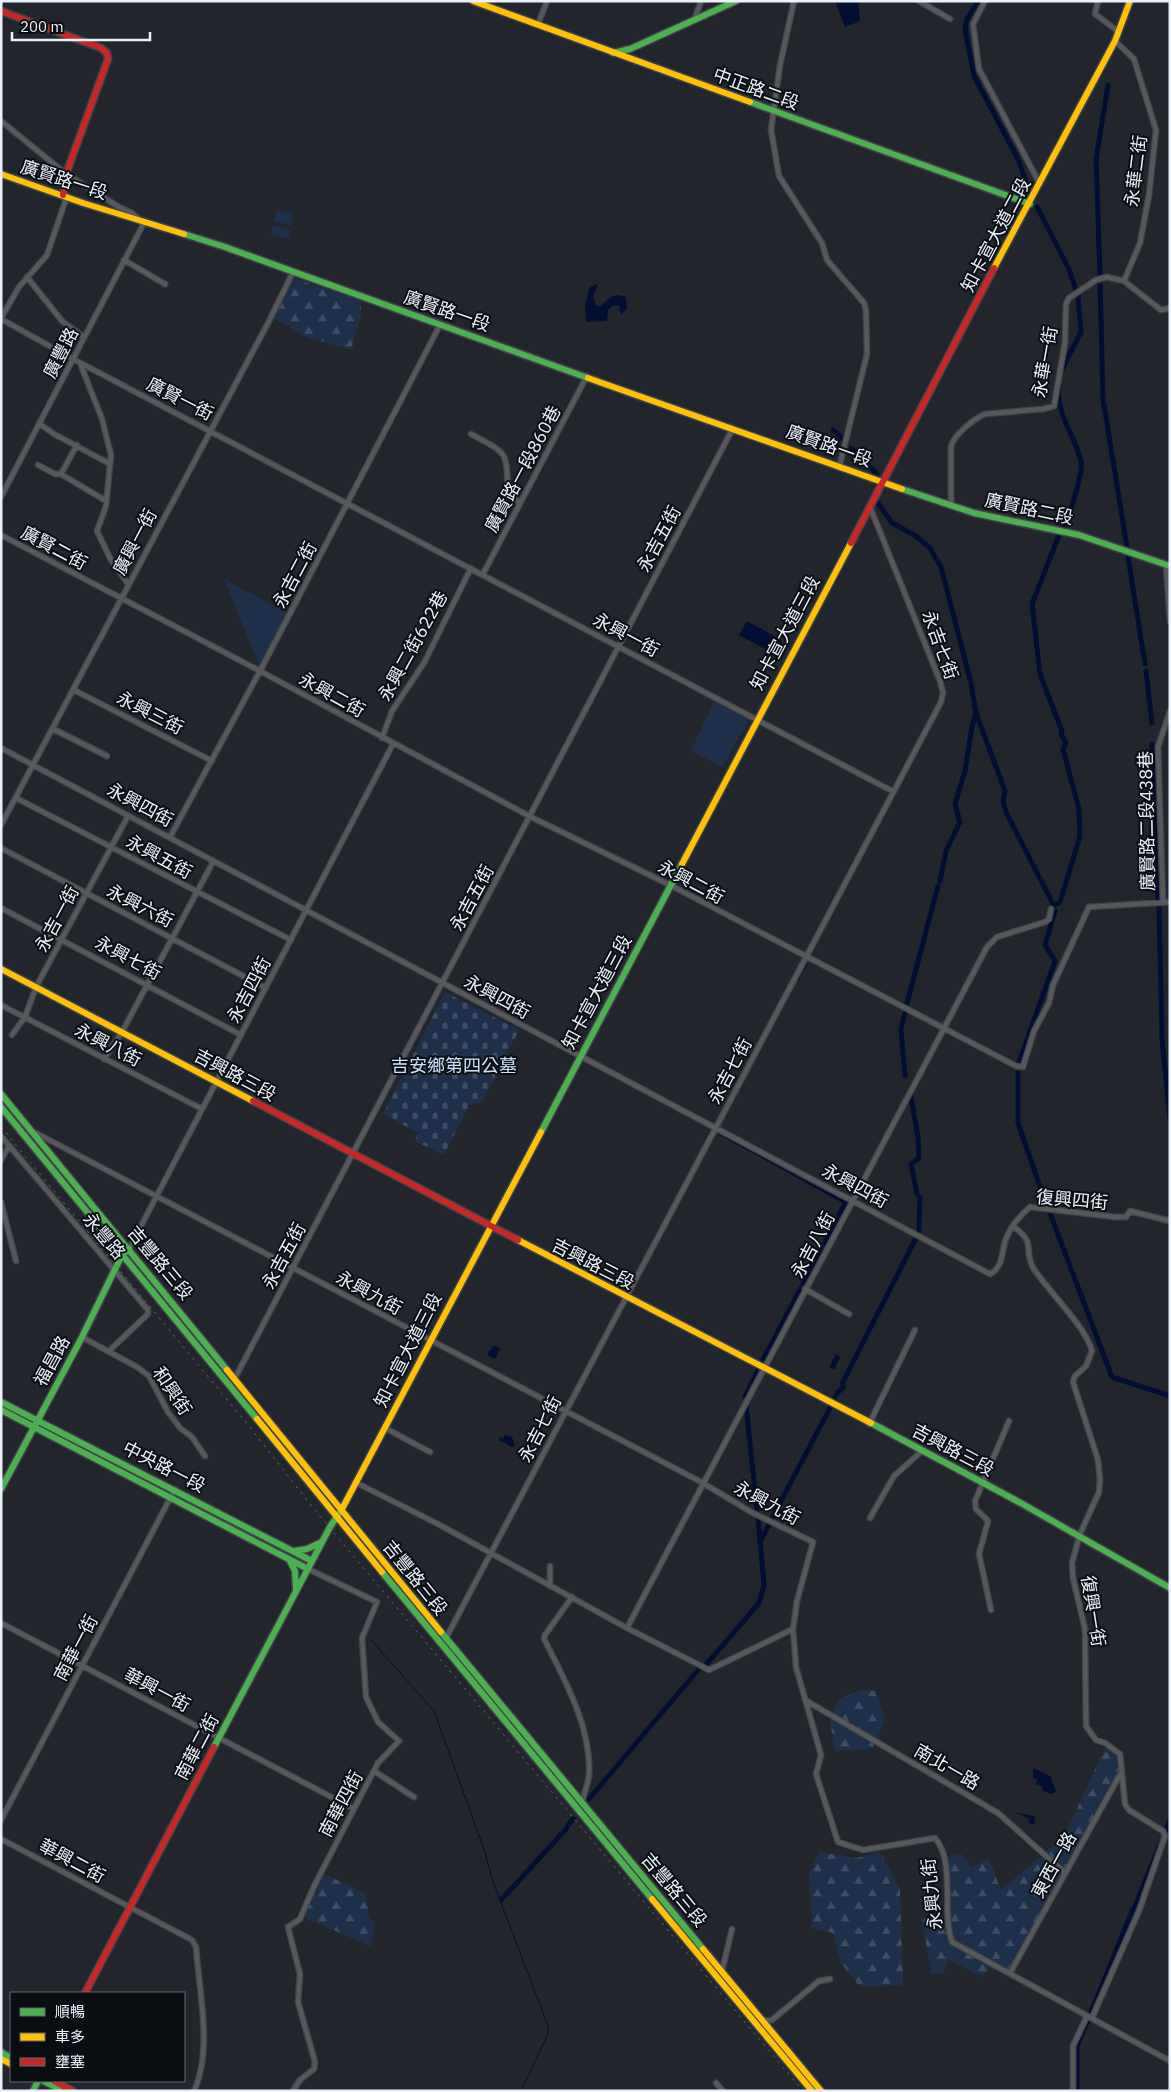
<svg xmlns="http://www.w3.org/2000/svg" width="1171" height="2092" font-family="'IBM Plex Sans','Noto Sans TC',sans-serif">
<defs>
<pattern id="forest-firs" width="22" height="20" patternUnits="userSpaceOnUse" patternTransform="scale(1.25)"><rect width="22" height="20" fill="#1e3049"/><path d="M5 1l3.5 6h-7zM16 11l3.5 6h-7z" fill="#3f4e64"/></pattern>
<pattern id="cemetery-stones" width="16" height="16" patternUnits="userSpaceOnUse" patternTransform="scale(1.25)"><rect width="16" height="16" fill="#1e3049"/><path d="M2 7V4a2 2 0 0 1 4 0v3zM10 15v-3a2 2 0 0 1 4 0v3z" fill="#3f4e64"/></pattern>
</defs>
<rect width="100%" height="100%" fill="#22262c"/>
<path fill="#1e3049" d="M277 210 293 214 291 225 274 221Z
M273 225 291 230 289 239 271 235Z
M224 579 287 613 259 665Z
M716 698 751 717 722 767 691 750Z"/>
<path fill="url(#forest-firs)" d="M293 278 361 301V316L351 350 306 337 274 318Z
M862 1690 876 1691 885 1719 872 1749 835 1751 830 1720 839 1699Z
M1105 1748 1116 1754 1119 1776 1009 1970 989 1968 983 1977 948 1959 943 1974H932L921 1918 936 1917 943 1928 947 1927 946 1857 960 1853 972 1867 989 1859 1001 1890 1064 1837Z
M820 1852 857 1858 880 1852 900 1889 903 1985 860 1987 841 1963 833 1933 812 1928 809 1873Z
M323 1873 366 1894 369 1918 375 1922 371 1946 307 1919 305 1913Z"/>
<path fill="url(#cemetery-stones)" d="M445 992 519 1030 482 1102 469 1105 444 1155 415 1141 418 1133 383 1114Z"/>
<path fill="#030e33" d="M835 1H858L860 21 845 27Z
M598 284 593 296 596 306H601C609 298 614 292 626 297L627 308 621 315 619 305 613 306 608 310 607 321 586 322 585 305 590 287Z
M747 621 782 640 774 654 739 635Z
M494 1345 500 1349 495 1359 487 1355Z
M836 1354 840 1357 834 1370 829 1367Z
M505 1435 512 1437 515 1446 511 1447 504 1442H500L499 1437 503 1438Z
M1033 1768 1050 1776 1056 1792 1051 1794 1043 1791 1042 1786 1036 1784 1037 1779 1033 1778Z
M1014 1812 1034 1816 1035 1824H1030L1028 1818Z"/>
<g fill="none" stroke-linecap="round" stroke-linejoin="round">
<path stroke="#030e33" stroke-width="1" d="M371 1640 434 1711 485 1852 492 1879 548 2026V2034L521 2091"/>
<path stroke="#030e33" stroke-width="5" d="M978 1 967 19 965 29 974 76 1018 159 1028 187
M1037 207 1069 269 1076 290
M1100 275 1096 159 1108 85
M1100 280 1103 399 1127 547
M1062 369 1081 332 1078 295
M1059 387C1055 413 1076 437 1081 462 1083 475 1069 516 1063 529
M833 430 844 440
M851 448 877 474
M878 503 892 523 916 536 930 548 941 567 970 679
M1128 557 1145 664
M1146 671 1152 723
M971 683 976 713 1005 791 1003 801 1006 812 1053 904
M1152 744 1158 901
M940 881 946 851 960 822 955 804 965 771 972 726 976 713
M1053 906 1060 902 1080 836 1079 809 1063 749 1066 743 1061 734 1062 731 1040 674 1032 604 1059 535
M1159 907 1162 1039 1170 1119
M797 978 805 963
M906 1007 938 886
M905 1013 901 1029 905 1076
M1019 1062 1055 961 1045 945 1055 911
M1018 1073V1123L1047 1207
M910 1092 918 1137 919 1158 911 1164 917 1194
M721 1133 846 1202 762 1362
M1048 1208 1112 1377 1170 1396
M919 1231 920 1197
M745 1397 758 1370
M833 1401 838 1392 843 1388V1382L917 1236
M746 1404 757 1512
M772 1518 830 1408
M760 1542 770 1523
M704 1667 759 1603 764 1585 758 1518
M589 1799 698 1670
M568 1825 573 1819
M1166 1830 1170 1820
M502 1899 567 1828
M1135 1906 1161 1842
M1090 2015 1133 1909
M1077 2091V2046L1088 2020"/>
<defs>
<path id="street" d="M794 1 780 65 771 130 779 176 822 243 827 260 864 303 866 310 867 354 839 468
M919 1 950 19
M985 1 973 24 979 69 1040 184
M1098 1 1095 14 1119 32
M694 21 701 1
M538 24 547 1
M1115 41 1134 59 1156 130 1149 195 1140 243 1124 281
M1 121 66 174 119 207 132 213 139 219
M124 260 165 284
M27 277 62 321 84 337
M1 318 19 287 47 255 67 196
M1 319 73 359 892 791
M80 363 102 419 111 455 106 506 97 531 110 558 128 584
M40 424 54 434 110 464
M471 434C509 455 506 449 508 493L520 503
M38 465 55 474H61L106 501
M61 474 77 445
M1 497 145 221
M951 505V447C953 435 974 419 985 414L1043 409 1054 406 1065 342 1066 304 1069 298 1096 280 1107 277 1124 281 1161 310 1170 308
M1 535 260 671 531 817 670 885 1016 1066 1023 1067 1034 1031 1049 1003 1053 985 1089 907 1170 902
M1166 564 1170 621
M483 574 587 376
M74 690 212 761
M53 729 107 756
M382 738 392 711 424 663 471 568
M1 748 990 1274C1004 1267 1001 1252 1006 1239 1010 1227 1021 1215 1030 1207L1115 1217H1126L1130 1211 1170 1221
M16 798 291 940
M1 825 268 323 293 272
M170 837 260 671 440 325
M1 848 266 988
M1163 903 1158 747 1170 711
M1 908 241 1035
M1 1005 202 1109
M12 1035 25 1017 36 987 128 816
M104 1059 122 1032 213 862
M36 1133 703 1483 751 1512 813 1542 797 1601 793 1629 796 1667 821 1755 816 1774 838 1842 863 1850 935 1838C956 1862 941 1911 952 1942L1170 2061
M1 1136 148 1310V1314L109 1351
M1 1160 9 1146
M1 1202 16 1261
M1014 1227C1038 1244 1022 1251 1034 1269 1049 1292 1086 1327 1092 1351L1086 1366 1075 1376 1073 1382 1098 1460 1100 1480 1099 1492 1080 1534 1072 1563 1073 1578 1085 1629 1086 1726 1096 1740 1105 1743 1120 1754 1125 1804 1129 1810 1163 1831 1165 1836 1139 1911 1092 2018
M129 1249 393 744
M805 1289 849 1314
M82 1337 137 1367 149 1376 168 1412 180 1428 192 1437 205 1456
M235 1378 732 430
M869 1424 915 1330
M385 1428 430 1452
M355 1482 438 1524 627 1628 709 1670 793 1629
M870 1518 894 1476 922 1451
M550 1586V1566
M572 1597 545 1635 544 1639C565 1680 592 1729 589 1775 588 1784 584 1793 582 1802
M991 1610 979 1554 988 1521 976 1509 975 1501 1009 1421
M1 1623 354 1809
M627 1628 987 947 997 937 1045 922 1049 919 1051 909
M446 1638 941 702 943 693 940 681 870 507
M805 1700 998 1813 1065 1873
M374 1771 414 1797
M1 1820 175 1489
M1 1839 192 1940 196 1947C199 1991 213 2050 194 2091
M722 1971 732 1929
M1010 1973 1122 1771
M762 2021 772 2020 819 1981 830 1979
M716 2083 723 2091
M293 2091 300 2080 314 2069 315 2062 298 2002 300 1974 288 1927 300 1919 315 1884 378 1763 399 1741 378 1722 366 1697 362 1638 377 1602 308 1569
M1073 2091V2046L1087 2016"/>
<path id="fast" d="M613 53 630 49 736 1
M750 102 1030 204
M184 234 225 247 588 378
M902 489 974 513 1079 535 1170 566
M1 1094 227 1370
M1 1107 257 1419
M541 1132 682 864
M1 1402 312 1561
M1 1410 308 1569
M871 1423 1019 1502 1170 1588
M1 1489 80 1341 122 1255 129 1249
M294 1551 307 1549 322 1542
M289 1559 295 1571 296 1590
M382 1572 652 1899
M441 1632 703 1949
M214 1747 330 1527 342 1509
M1 2052 11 2058
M44 2081 59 2089
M33 2091 38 2081"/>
<path id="slow" d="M473 1 750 102
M1 174 83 203 184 234
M994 268 1115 41 1130 1
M588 378 902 489
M682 864 851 543
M1 969 253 1101
M518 1240 871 1423
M227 1370 441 1632
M257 1419 382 1572
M342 1509 541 1132
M652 1899 812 2091
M703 1949 821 2091
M1 2059 11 2064"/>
<path id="jam" d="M1 11 101 48 107 53 108 59 66 174 63 195
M851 543 994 268
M253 1101 518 1240
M85 1993 214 1747
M54 2081 73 2091"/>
</defs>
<use href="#street" stroke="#3f4248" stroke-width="7"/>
<use href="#fast" stroke="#3f4248" stroke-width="9"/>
<use href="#slow" stroke="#3f4248" stroke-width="9"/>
<use href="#jam" stroke="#3f4248" stroke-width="9"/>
<use href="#street" stroke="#57585b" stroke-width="4.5"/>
<use href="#fast" stroke="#4caf50" stroke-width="6"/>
<use href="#slow" stroke="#ffc107" stroke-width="6"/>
<use href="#jam" stroke="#c62828" stroke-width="6"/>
<path stroke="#636568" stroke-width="1" stroke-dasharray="2.5 5" stroke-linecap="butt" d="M1 1127 249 1426 314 1509 803 2091"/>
</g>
<g text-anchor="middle" stroke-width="4" stroke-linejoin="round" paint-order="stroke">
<g font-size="18" fill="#ebf1fa" stroke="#0a0e13">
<text transform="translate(756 89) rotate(20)" y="6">中正路二段</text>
<text transform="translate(1136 171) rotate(-83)" y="6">永華二街</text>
<text transform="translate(64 180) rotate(18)" y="6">廣賢路一段</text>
<text transform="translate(996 235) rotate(-62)" y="6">知卡宣大道二段</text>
<text transform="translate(447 311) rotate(19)" y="6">廣賢路一段</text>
<text transform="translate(61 353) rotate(-63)" y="6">廣豐路</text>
<text transform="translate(1045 362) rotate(-80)" y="6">永華一街</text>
<text transform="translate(180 399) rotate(27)" y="6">廣賢一街</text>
<text transform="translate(829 446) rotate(20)" y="6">廣賢路一段</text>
<text transform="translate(523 469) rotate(-62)" y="6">廣賢路一段860巷</text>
<text transform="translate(1029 509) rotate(12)" y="6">廣賢路二段</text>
<text transform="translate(659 539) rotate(-62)" y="6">永吉五街</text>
<text transform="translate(135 542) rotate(-62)" y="6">廣興一街</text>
<text transform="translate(54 548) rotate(28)" y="6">廣賢二街</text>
<text transform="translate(295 575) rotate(-62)" y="6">永吉二街</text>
<text transform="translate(785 633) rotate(-62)" y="6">知卡宣大道三段</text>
<text transform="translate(626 635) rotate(28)" y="6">永興一街</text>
<text transform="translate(940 645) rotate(70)" y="6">永吉七街</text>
<text transform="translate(413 646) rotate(-61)" y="6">永興二街622巷</text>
<text transform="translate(332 695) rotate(29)" y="6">永興二街</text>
<text transform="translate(150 713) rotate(27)" y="6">永興三街</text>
<text transform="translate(140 805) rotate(28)" y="6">永興四街</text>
<text transform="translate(1147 821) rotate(-91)" y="6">廣賢路二段438巷</text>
<text transform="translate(159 857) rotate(28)" y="6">永興五街</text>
<text transform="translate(691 882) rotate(28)" y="6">永興二街</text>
<text transform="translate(472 898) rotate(-62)" y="6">永吉五街</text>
<text transform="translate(140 906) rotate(27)" y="6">永興六街</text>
<text transform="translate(57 919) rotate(-62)" y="6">永吉一街</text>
<text transform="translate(128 958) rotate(28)" y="6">永興七街</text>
<text transform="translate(249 990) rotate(-62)" y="6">永吉四街</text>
<text transform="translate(597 992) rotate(-62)" y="6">知卡宣大道三段</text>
<text transform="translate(497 997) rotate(28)" y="6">永興四街</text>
<text transform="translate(108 1045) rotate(27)" y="6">永興八街</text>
<text transform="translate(730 1071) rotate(-62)" y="6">永吉七街</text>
<text transform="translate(235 1075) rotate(28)" y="6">吉興路三段</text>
<text transform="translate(855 1186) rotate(28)" y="6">永興四街</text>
<text transform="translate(1072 1200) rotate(5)" y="6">復興四街</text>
<text transform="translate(104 1236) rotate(50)" y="6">永豐路</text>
<text transform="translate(813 1245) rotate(-62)" y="6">永吉八街</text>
<text transform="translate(284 1256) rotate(-62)" y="6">永吉五街</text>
<text transform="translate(160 1263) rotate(50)" y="6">吉豐路三段</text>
<text transform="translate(593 1264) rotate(27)" y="6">吉興路三段</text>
<text transform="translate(369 1293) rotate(28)" y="6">永興九街</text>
<text transform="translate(408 1350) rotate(-63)" y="6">知卡宣大道三段</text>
<text transform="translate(52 1361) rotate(-61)" y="6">福昌路</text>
<text transform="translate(172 1391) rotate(56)" y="6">和興街</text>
<text transform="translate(540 1429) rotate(-63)" y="6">永吉七街</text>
<text transform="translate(953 1450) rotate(28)" y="6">吉興路三段</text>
<text transform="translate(164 1467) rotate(27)" y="6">中央路一段</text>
<text transform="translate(767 1503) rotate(28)" y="6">永興九街</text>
<text transform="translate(415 1578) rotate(51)" y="6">吉豐路三段</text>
<text transform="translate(1093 1611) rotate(81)" y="6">復興一街</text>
<text transform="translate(76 1648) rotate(-62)" y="6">南華一街</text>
<text transform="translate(157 1690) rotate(28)" y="6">華興一街</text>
<text transform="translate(197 1747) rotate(-62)" y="6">南華二街</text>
<text transform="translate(947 1767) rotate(30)" y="6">南北一路</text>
<text transform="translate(341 1804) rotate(-62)" y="6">南華四街</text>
<text transform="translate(72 1861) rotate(28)" y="6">華興二街</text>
<text transform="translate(1054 1865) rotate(-61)" y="6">東西一路</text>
<text transform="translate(674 1890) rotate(50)" y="6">吉豐路三段</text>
<text transform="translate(932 1894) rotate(-96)" y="6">永興九街</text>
</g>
<g font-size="18" fill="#cde0fd" stroke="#0a0e13">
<text x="454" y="1072">吉安鄉第四公墓</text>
</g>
</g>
<rect width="1171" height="2092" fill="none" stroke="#ebf1fa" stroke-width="5"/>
<rect x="10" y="1992" width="175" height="90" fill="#0a0e13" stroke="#64696f"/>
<rect x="20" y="2008" width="25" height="8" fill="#4caf50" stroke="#64696f"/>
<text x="55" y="2017" font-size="15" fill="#ebf1fa">順暢</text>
<rect x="20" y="2033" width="25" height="8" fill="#ffc107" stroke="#64696f"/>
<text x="55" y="2042" font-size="15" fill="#ebf1fa">車多</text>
<rect x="20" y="2058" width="25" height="8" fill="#c62828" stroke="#64696f"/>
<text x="55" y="2067" font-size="15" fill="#ebf1fa">壅塞</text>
<path d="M12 32v8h138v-8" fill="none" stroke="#ebf1fa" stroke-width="2.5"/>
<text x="20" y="32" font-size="15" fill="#ebf1fa" stroke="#0a0e13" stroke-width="4" paint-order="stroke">200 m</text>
</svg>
